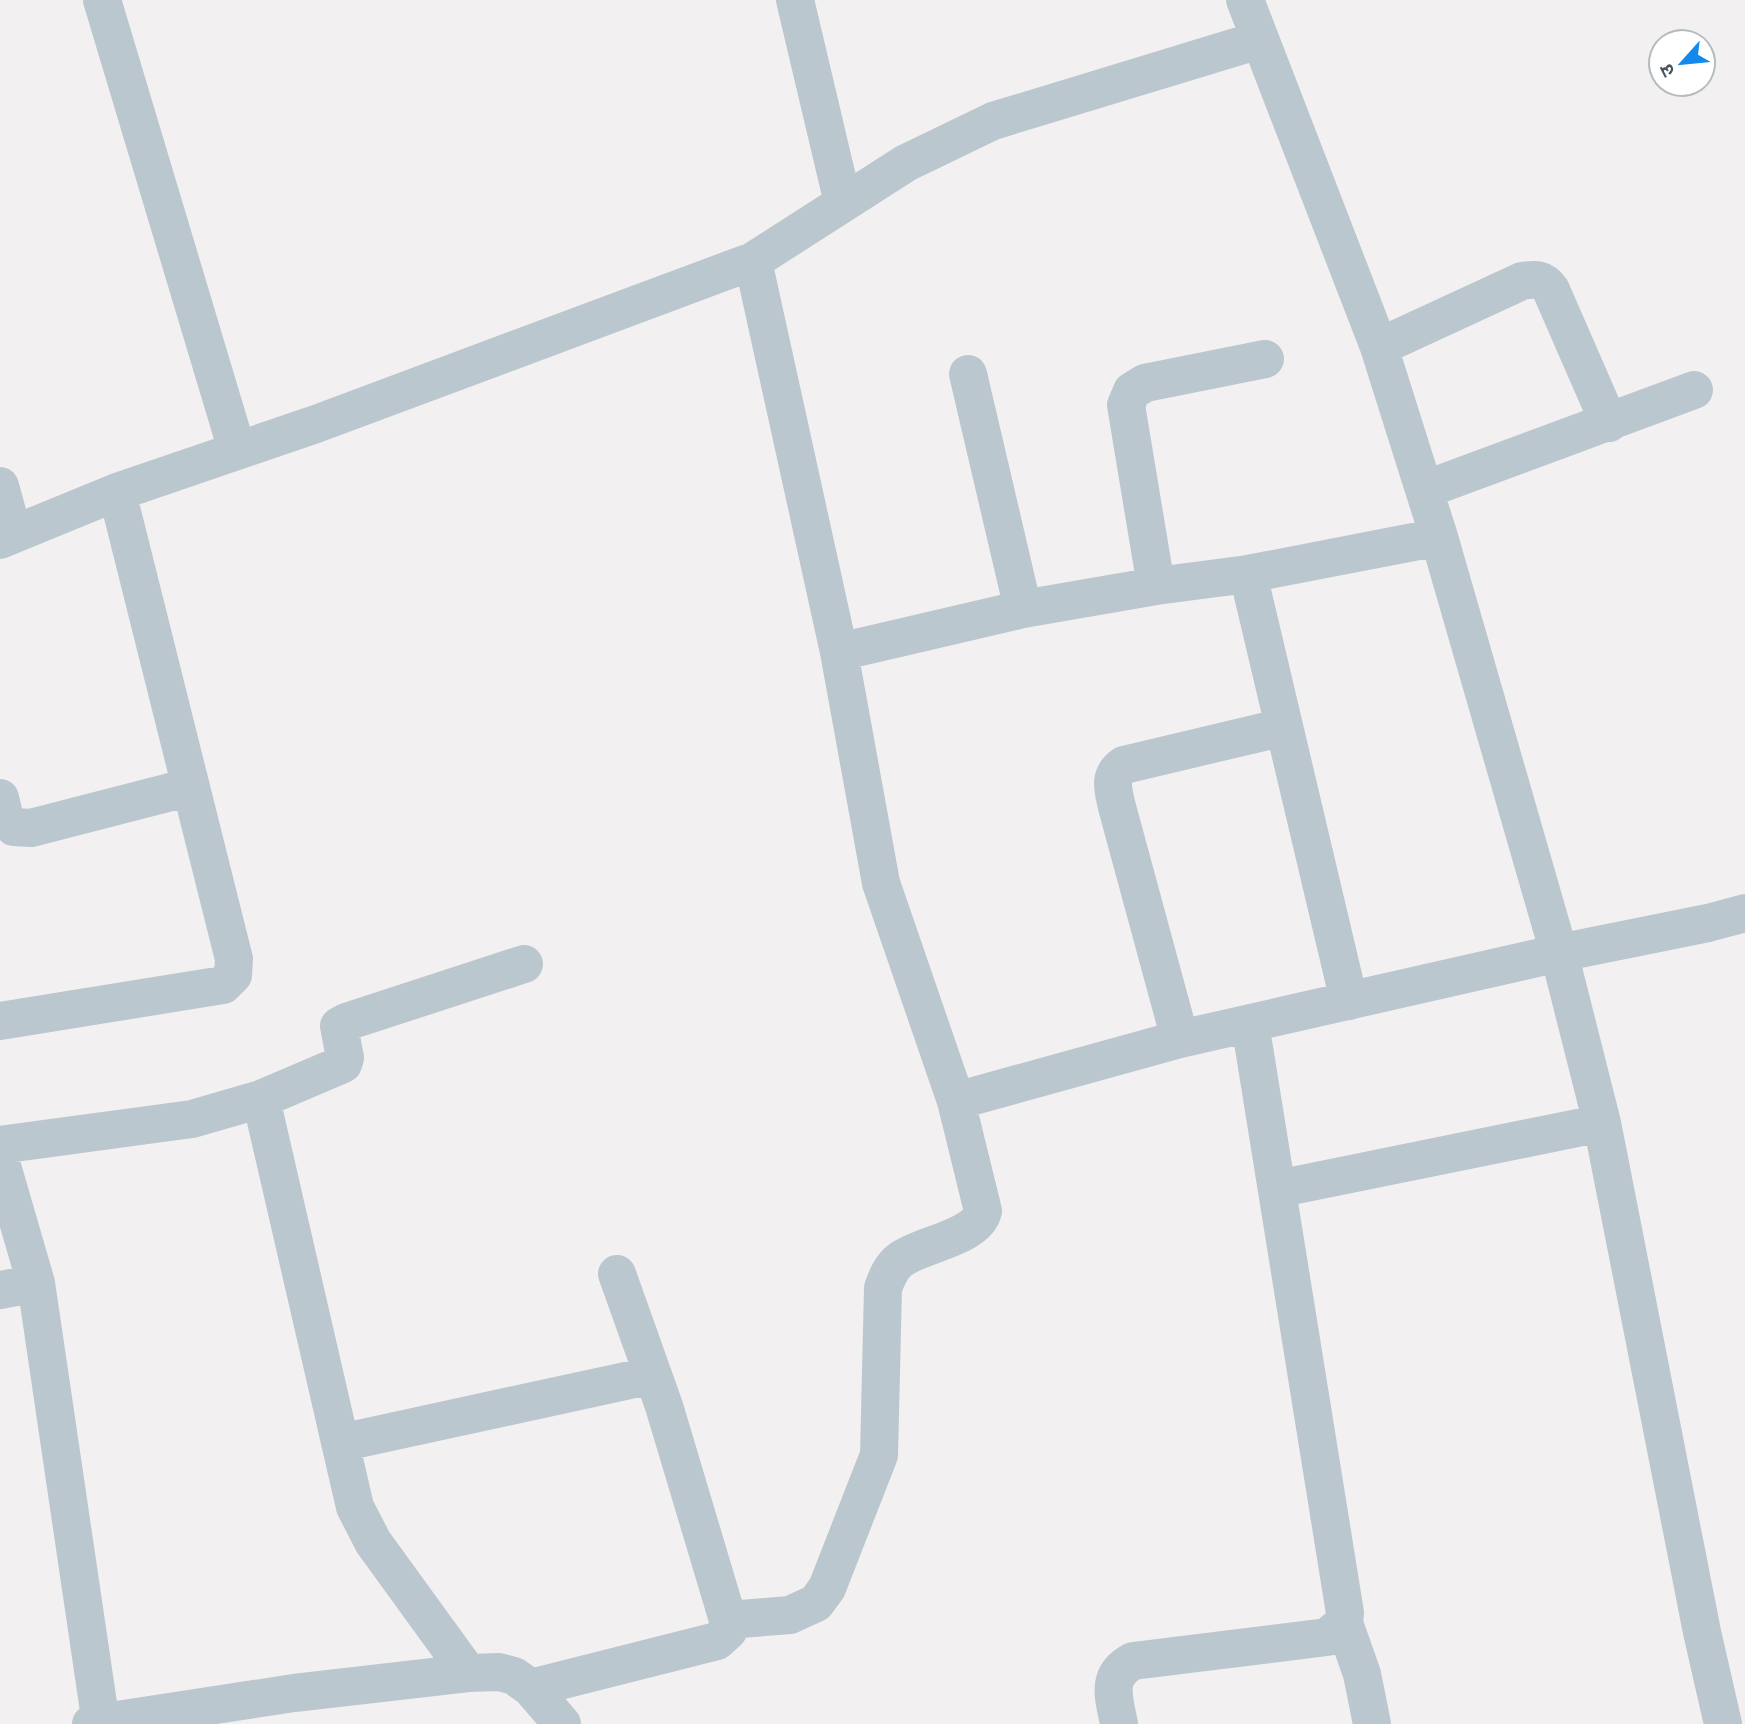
<svg xmlns="http://www.w3.org/2000/svg" width="1745" height="1724" font-family="Figtree,'Noto Sans Devanagari',sans-serif">
<rect width="100%" height="100%" fill="#f3f0f1"/>
<g fill="none" stroke-linecap="round" stroke-linejoin="round">
<path stroke="#bbc7ce" stroke-width="38" d="M102 0 237 450
M795 0 843 203
M1245 0 1379 347 1439 537 1559 953 1602 1123 1702 1632 1723 1724
M1379 347 1522 281C1535 279 1543 278 1551 290L1609 423
M968 374 1023 609
M0 486 13 534
M1424 490 1694 390
M0 540 117 492 316 424 753 261 906 163 993 121 1259 40
M1248 574 1349 1001
M1156 586 1126 405 1132 391 1145 383 1265 359
M839 652 1023 609 1156 586 1248 574 1439 537
M0 798 5 819 14 827 31 828 190 787
M0 1021 223 985 233 975 234 959 117 492
M1180 1039 1117 807C1113 789 1108 776 1124 765L1284 727
M261 1099 355 1507 373 1542 468 1673
M956 1101 1180 1039 1559 953 1708 923 1745 913
M0 1145 192 1119 261 1099 343 1064 345 1058 339 1026 346 1022 524 964
M0 1159 36 1283 101 1724
M1277 1189 1602 1123
M0 1290 36 1283
M340 1443 653 1375
M728 1620 790 1615 816 1603 827 1588 879 1455 883 1288C887 1277 891 1267 900 1260 921 1244 977 1238 983 1211L956 1101 881 883 839 652 753 261
M1344 1623 1362 1674 1372 1724
M531 1688 717 1641 728 1631V1620L664 1406 617 1274
M91 1724 294 1693 468 1673 499 1672 514 1676 531 1688 562 1724
M1119 1724C1114 1697 1105 1676 1133 1661L1327 1637 1344 1623 1345 1613 1250 1023"/>
</g>
<g transform="translate(1682 63) rotate(243)"><circle r="33" fill="#ffffff" stroke="#b5bcbf" stroke-width="2"/>
<path d="M0-5L12 26L0 18L-12 26Z" fill="#118aec"/>
<text y="-10" font-size="19" font-weight="bold" text-anchor="middle" fill="#47575f">उ</text>
</g>
</svg>
